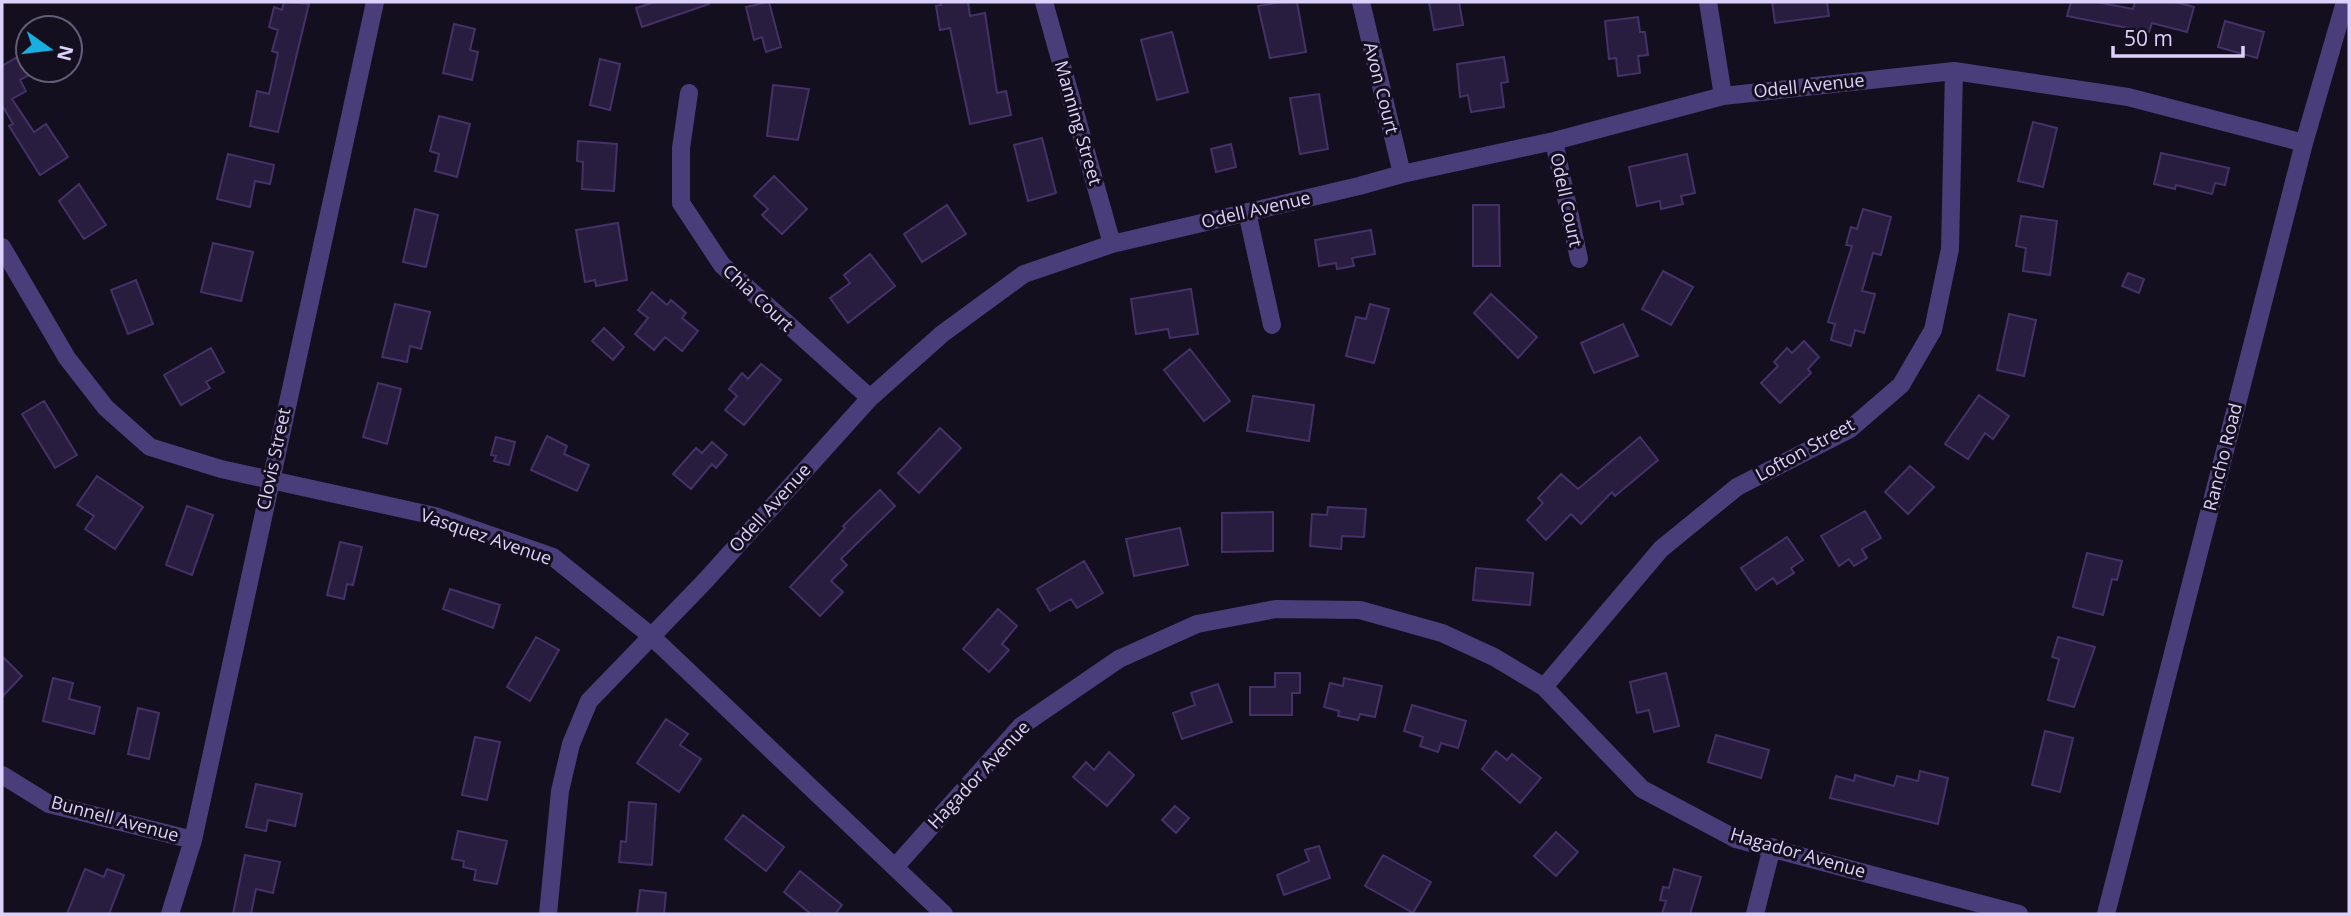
<svg xmlns="http://www.w3.org/2000/svg" width="2351" height="916" font-family="'Open Sans',sans-serif">
<rect width="100%" height="100%" fill="#140f1f"/>
<path fill="#281d3e" stroke="#443167" stroke-width="2" d="M284 2 309 4 278 132 250 126 257 91 269 94 278 53 272 51 278 30 269 27 274 7 282 10Z
M655 2H709V4L642 27 636 8Z
M769 2 781 47 766 52 762 37 754 40 746 7Z
M941 2H968L970 16 985 13 997 93 1006 91 1011 115 970 124 950 28 940 30 936 6 941 5Z
M1283 2H1297L1306 52 1270 58 1258 6Z
M1429 2H1459L1463 25 1434 30Z
M1772 2H1827L1829 16 1775 23Z
M2071 2H2097L2133 9 2135 2H2175L2194 7 2187 32 2152 23 2149 32 2067 16Z
M1638 17 1640 32H1645L1648 55 1638 56 1640 73 1618 76 1616 58 1609 59 1605 21Z
M2225 21 2264 32 2257 58 2218 47Z
M454 24 475 29 470 50 478 52 472 80 443 73Z
M1172 32 1188 92 1157 100 1141 40Z
M19 56 29 75 20 80 26 91 12 99 34 132 46 124 68 157 40 175 9 126 13 124 2 105V66Z
M1504 57 1508 82 1501 83 1504 107 1471 112 1468 95 1460 97 1457 64Z
M600 59 620 64 610 110 590 105Z
M773 85 809 89 798 140 767 136Z
M1319 94 1328 149 1300 154 1290 98Z
M439 116 470 124 457 177 435 171 439 154 430 151Z
M2033 122 2057 128 2043 187 2018 181Z
M1042 138 1056 193 1028 201 1014 145Z
M578 141 617 144 614 191 582 189 583 162 577 161Z
M1231 144 1236 167 1216 172 1211 149Z
M2161 153 2229 168 2225 185 2215 183 2212 194 2176 185 2175 189 2154 184Z
M228 154 274 165 270 184 255 181 250 207 217 199Z
M1687 154 1695 193 1681 196 1683 204 1661 209 1660 201 1637 206 1629 167Z
M774 176 807 209 782 234 762 215 768 209 754 196Z
M79 184 106 225 84 239 59 201Z
M947 205 966 234 922 262 904 234Z
M1473 205H1499L1500 266H1473Z
M415 209 438 215 426 267 403 262Z
M1863 209 1891 217 1881 255 1873 253 1862 291 1875 294 1864 333 1855 330 1851 346 1831 340 1835 324 1828 322 1852 246 1846 245 1851 227 1857 229Z
M2021 216 2057 221 2050 275 2023 271 2026 248 2016 246Z
M618 223 627 280 596 286 595 280 585 282 576 230Z
M1371 230 1375 254 1352 258 1354 266 1337 269 1336 263 1319 266 1315 240Z
M213 243 253 252 241 301 201 292Z
M870 254 895 286 848 323 830 298 850 283 844 275Z
M1663 271 1693 287 1671 325 1642 309Z
M2128 273 2144 279 2139 293 2122 286Z
M136 280 153 324 128 334 111 290Z
M1191 289 1198 334 1170 338 1168 329 1136 334 1131 299Z
M652 292 667 305 671 300 686 313 682 318 698 331 682 351 665 337 654 350 635 334 648 318 638 310Z
M1491 294 1537 337 1518 358 1474 313Z
M395 304 430 312 421 349 410 346 407 362 382 357Z
M1370 304 1389 309 1374 363 1346 356 1356 317 1366 319Z
M2009 314 2036 320 2024 376 1997 370Z
M1623 324 1638 356 1594 373 1581 343Z
M604 328 624 347 613 360 592 341Z
M1804 341 1819 357 1808 369 1811 373 1780 403 1761 383 1778 366 1774 362 1787 348 1792 353Z
M211 348 224 372 206 382 210 388 181 405 164 375Z
M1190 349 1230 401 1204 421 1164 370Z
M761 364 781 380 744 425 725 410 737 396 729 389 742 373 748 379Z
M378 383 401 389 387 444 363 437Z
M1979 395 2009 416 1993 439 1985 433 1968 459 1945 444Z
M1253 396 1314 405 1309 441 1247 431Z
M44 401 77 455 55 468 22 414Z
M940 428 961 448 919 493 898 473Z
M547 436 567 446 564 454 589 465 577 491 531 470Z
M496 437 515 442 509 465 494 461 496 456 491 455Z
M1640 437 1658 460 1615 496 1612 492 1581 524 1571 514 1546 540 1527 520 1543 503 1538 498 1561 474 1578 489Z
M712 442 727 455 716 468 712 464 691 489 673 474 696 448 702 453Z
M1910 466 1934 487 1908 514 1885 492Z
M97 476 143 507 115 549 85 529 94 516 77 505Z
M880 490 895 506 841 559 847 565 831 581 843 592 820 616 790 587 845 528 843 526Z
M187 506 213 515 192 575 166 565Z
M1328 507 1366 509 1364 537 1342 536 1341 549 1310 546 1312 514 1327 515Z
M1865 511 1881 538 1862 549 1867 558 1854 566 1849 559 1839 566 1821 536Z
M1273 512V551L1222 552V513Z
M1180 528 1188 565 1134 576 1126 539Z
M1787 537 1803 560 1791 568 1794 573 1777 584 1773 578 1756 590 1741 568Z
M340 542 362 547 353 585 347 584 344 599 327 595Z
M2087 553 2122 561 2117 580 2112 579 2103 615 2073 607Z
M1084 561 1103 593 1077 608 1071 599 1050 611 1037 589Z
M1476 568 1533 573 1530 605 1473 600Z
M450 589 500 605 493 628 443 609Z
M998 609 1017 626 1002 644 1009 650 989 672 963 649Z
M536 637 559 650 530 701 507 687Z
M2058 637 2095 647 2074 707 2048 700 2059 659 2052 657Z
M2 656 22 676 2 697Z
M1275 673H1300V693H1292V715H1250V687H1275Z
M1666 673 1679 726 1654 732 1649 710 1637 713 1630 682Z
M53 678 73 683 69 699 100 707 94 734 43 721Z
M1344 678 1382 686 1375 717 1360 714 1358 720 1338 716 1339 711 1324 707 1330 683 1343 686Z
M1218 684 1232 722 1182 739 1173 713 1195 705 1191 693Z
M1412 705 1466 721 1458 748 1441 743 1438 752 1420 746 1423 737 1404 731Z
M138 708 159 713 149 759 128 754Z
M666 719 688 734 680 745 701 759 679 792 637 763Z
M2045 731 2073 738 2060 792 2032 785Z
M1716 735 1769 750 1761 778 1708 762Z
M475 737 500 742 487 800 462 795Z
M1496 751 1507 760 1512 754 1541 778 1520 803 1482 769Z
M1109 752 1134 775 1107 806 1073 777 1086 762 1094 770Z
M1920 771 1948 778 1938 824 1830 798 1836 776 1854 781 1855 775 1894 786 1897 776 1918 781Z
M256 784 302 794 295 826 268 820 266 831 246 827Z
M629 802 656 804 652 865 619 862 621 841 626 842Z
M1175 806 1189 818 1176 833 1162 820Z
M743 815 784 847 766 871 725 839Z
M458 831 507 841 497 884 474 880 476 870 463 867 464 861 452 859Z
M1556 832 1578 852 1556 876 1534 856Z
M1319 846 1330 878 1284 895 1277 875 1309 861 1305 850Z
M245 855 280 862 273 893 256 889 251 914H233Z
M1383 855 1431 882 1413 913 1365 886Z
M85 869 104 877 107 869 124 875 109 914H67Z
M1674 869 1701 877 1690 914H1662L1666 901 1660 900 1663 887 1669 888Z
M800 871 842 905 835 914H811L784 892Z
M640 890 666 893 664 914H637Z"/>
<g fill="none" stroke-linecap="round" stroke-linejoin="round">
<path stroke="#493e79" stroke-width="18" d="M1044 2 1112 244
M1361 2 1402 174
M1708 2 1723 96
M689 93 681 148V203L722 265 870 398
M1554 141 1579 259
M1247 212 1272 325
M2 247 67 358 106 408 150 447 221 469 435 516 553 557 650 635 944 914
M1544 687 1661 549 1737 487 1850 429 1901 385 1933 330 1950 249 1954 71
M2 775 49 804 193 840
M896 866 1021 726 1119 659 1197 624 1276 609 1360 610 1442 633 1494 657 1544 687 1642 789 1736 839 2019 914
M170 914 193 840 375 2
M548 914 560 791 571 744 589 701 706 580 870 398 942 334 1024 274 1112 244 1359 186 1402 174 1554 141 1723 96 1954 71 2128 97 2304 143
M1755 914 1772 847
M2106 914 2304 143 2345 2"/>
</g>
<g text-anchor="middle" stroke-width="6" stroke-linejoin="round" paint-order="stroke">
<g font-size="18" fill="#dcd1fa" stroke="#140f1f">
<text transform="translate(1809 86) rotate(-6)" y="6">Odell Avenue</text>
<text transform="translate(1381 88) rotate(76)" y="6">Avon Court</text>
<text transform="translate(1078 123) rotate(74)" y="6">Manning Street</text>
<text transform="translate(1566 200) rotate(78)" y="6">Odell Court</text>
<text transform="translate(1256 210) rotate(-13)" y="6">Odell Avenue</text>
<text transform="translate(758 298) rotate(43)" y="6">Chia Court</text>
<text transform="translate(1805 450) rotate(-29)" y="6">Lofton Street</text>
<text transform="translate(2223 457) rotate(-76)" y="6">Rancho Road</text>
<text transform="translate(274 459) rotate(-78)" y="6">Clovis Street</text>
<text transform="translate(770 508) rotate(-48)" y="6">Odell Avenue</text>
<text transform="translate(486 537) rotate(19)" y="6">Vasquez Avenue</text>
<text transform="translate(979 775) rotate(-47)" y="6">Hagador Avenue</text>
<text transform="translate(115 819) rotate(15)" y="6">Bunnell Avenue</text>
<text transform="translate(1798 853) rotate(16)" y="6">Hagador Avenue</text>
</g>
</g>
<rect width="2351" height="916" fill="none" stroke="#dcd1fa" stroke-width="7"/>
<g transform="translate(49 49) rotate(104)"><circle r="33" fill="#140f1f" stroke="#645d77" stroke-width="2"/>
<path d="M0-5L12 26L0 18L-12 26Z" fill="#17afe1"/>
<text y="-10" font-size="19" font-weight="bold" text-anchor="middle" fill="#dcd1fa">N</text>
</g>
<path d="M2113 46v10h130v-10" fill="none" stroke="#dcd1fa" stroke-width="3.5"/>
<text x="2124" y="46" font-size="21" fill="#dcd1fa" stroke="#140f1f" stroke-width="5" paint-order="stroke">50 m</text>
</svg>
